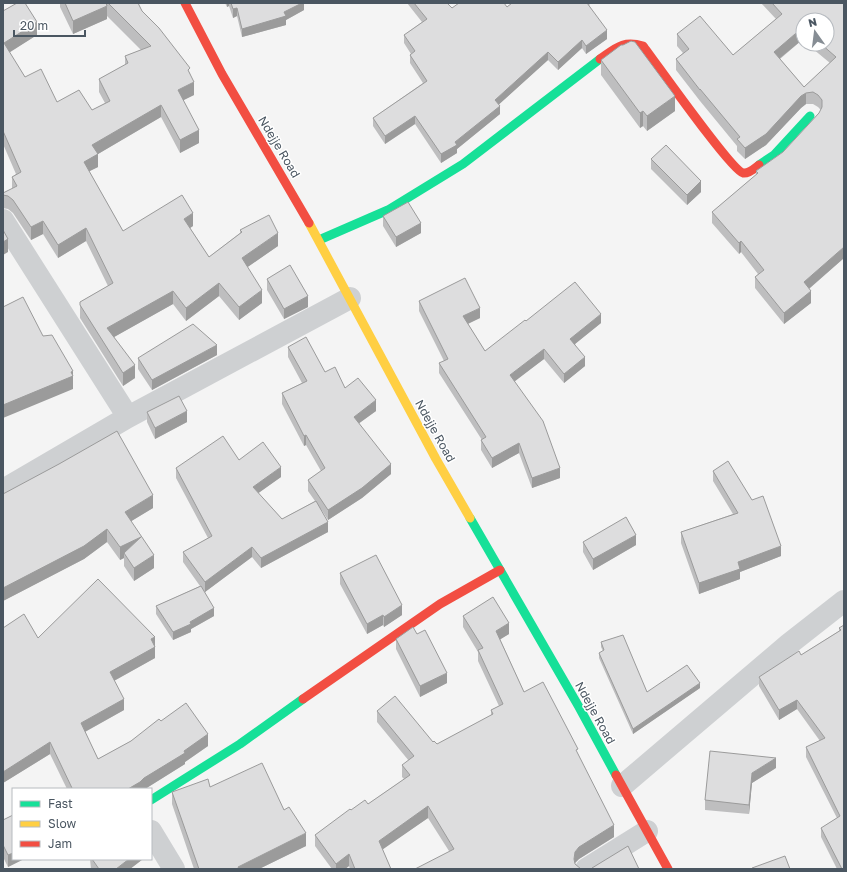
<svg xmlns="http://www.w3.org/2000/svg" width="847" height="872" font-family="'Golos Text',sans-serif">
<rect width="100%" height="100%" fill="#f4f4f4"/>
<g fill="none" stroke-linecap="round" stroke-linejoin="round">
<path stroke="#ced0d2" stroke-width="22" d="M3 220 128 417
M3 490 128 417 350 298
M622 786 789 644 844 601
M151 831 174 869
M586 869 647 831"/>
<path stroke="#16e098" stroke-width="9" d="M759 165 774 155 810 116
M319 240 388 210 463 164 600 59
M470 518 579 707 616 775
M151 800 240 744 303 699"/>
<path stroke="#ffcf43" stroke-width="9" d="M309 223 436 459 470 518"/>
<path stroke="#f24e42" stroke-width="9" d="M185 3 222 74 309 223
M600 59C616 48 623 40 643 46 656 63 731 170 743 173 749 174 755 168 759 165
M303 699 440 604 500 570
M616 775 668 869"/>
</g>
<path fill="#bebebf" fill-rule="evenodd" d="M60 3H138L142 11 190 73 194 95 183 100 199 143 180 153 161 117 98 154V167L89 171 123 231 193 226 190 228 209 257 240 233V230L278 246 247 267 262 303 239 320 219 296 186 321 173 304 114 337 135 378 123 386 80 318V302L108 286 86 241 58 258 43 234 31 240 13 213 8 209 3 208V193L12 189V177L16 174 3 144V11L37 35 9 52 25 77 57 102 92 110 105 103 99 92V79L125 65V56L141 50 107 16V19L73 34 60 7Z
M225 3H304V10L286 20V25L242 37 237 16 233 18 229 6 227 7Z
M407 3H447L452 8 507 7 512 3H591L589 5 607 39 586 54 582 48 558 70 548 60 499 104 500 114 457 149V153L441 163 415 124 385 144 373 126V118L423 83 410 63V55L411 54 404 43V35L422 22Z
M761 3H844V258L809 289 811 303 784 324 755 288V277L758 274 741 252 739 254 712 223V212L756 175V171L783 152 819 113 821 110 818 107 813 104H806L801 108 766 145 745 159 737 151V146L700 101 676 70V59L683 53 677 46V34L733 55 776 19ZM803 20 827 44H807L830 63 804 87 780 59 802 40 803 41Z
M601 60 675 111 647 131 643 126 640 128 601 75Z
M651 159 701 192 687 205 651 169Z
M383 216 421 233 396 247 383 226Z
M267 279 308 307 284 319 267 290Z
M419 301 480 318 468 324 485 351 526 321 601 323 575 344 585 366 564 383 544 359 514 381 560 478 532 488 519 453 492 468 481 450V440H482L439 373V363L444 361 419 311Z
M288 347 325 372 376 411 359 423 391 474 362 498 328 520 321 509 328 532 261 568 252 557 205 592 214 616 191 629V632L173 640 156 614V606L200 586 183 562V552L208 538 176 478V468L239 460 281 477 258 493 282 519 315 501 308 491V480L321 471 306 445 304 446 282 404V393L302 383 288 357Z
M217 355 152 390 138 369V358Z
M147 412 187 422 155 439 147 422Z
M713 471 781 556 740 572V579L699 594 681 543V532L733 514 713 481Z
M3 494 153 508 131 521 154 568 134 581 124 566V558L120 560 107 542 84 559 3 601Z
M583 542 636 545 593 570 583 552Z
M340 573 402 615 384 627 383 625 367 634 340 584Z
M463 616 509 634 500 639 524 692 578 754 614 837 579 859 575 863 449 851 428 818 382 849 391 869H350L349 866 345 869H332L315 846V835L351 810 368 804 404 779 402 777V765L409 761 377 722V711L437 744 491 716V710L499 706 478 661V652L463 627Z
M844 625V869H837L821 837V828L837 818 806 757V747L820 741 797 709 779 720 759 686V677L801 655 839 631V628Z
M3 628 38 638 155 637V658L114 681 124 710 85 732 98 759 131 741 161 721 208 746 185 762V764L145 789H67L50 754 3 783Z
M417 634 447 683 420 697 396 649V639Z
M601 642 647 692 700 688 633 734 599 658V653L603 651 601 647Z
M776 768 752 783 749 814 705 810V800Z
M210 787 284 810 306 846 259 869H194L172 804V792Z
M3 820 13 859H24L8 867 3 857Z
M90 859H143L130 869H91Z"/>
<path fill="#9b9b9b" d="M227 3H229V6L227 7Z
M301 3H304V10L286 20V25L242 37V29L284 12Z
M107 6V19L73 34V21Z
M237 8V16L233 18V9Z
M37 22V35L4 56V43Z
M802 28V40L774 63V52Z
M607 30V39L586 54V46Z
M582 40V48L558 70V62Z
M548 52V60L495 108V100Z
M194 82V95L178 103V90Z
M806 93V104L801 108 766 145 745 159V148L801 96Z
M675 96V111L647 131V116Z
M161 105V117L98 154V167L84 174V162L92 145Z
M500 106V114L457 149V153L441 163V154L455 142Z
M643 111V126L640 128V113Z
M415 116V124L385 144V136Z
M199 130V143L180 153V140Z
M701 181V192L687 205V195Z
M193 213V226L184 232V219Z
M43 221V234L31 240V227Z
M421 223V233L396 247V237Z
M86 228V241L58 258V245Z
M278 233V246L242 271V258Z
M8 239V252L3 255V242Z
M741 241V252L739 254V243Z
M844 247V258L804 293V282Z
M219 283V296L186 321V308Z
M262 290V303L239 320V307Z
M173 291V304L107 341V328Z
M811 291V303L784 324V313Z
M308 296V307L284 319V309Z
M480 308V318L463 326V316Z
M601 314V323L570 348V339Z
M217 345V355L152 390V380Z
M544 349V359L510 385V375Z
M585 357V366L564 383V374Z
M135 365V378L123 386V373Z
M73 371V389L3 418V405Z
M376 400V411L354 427V417Z
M187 411V422L155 439V428Z
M306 435V445L304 446V436Z
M519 443V453L492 468V458Z
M391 464V474L362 498 328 520V510Z
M281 467V477L253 497V487Z
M560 468V478L532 488V478Z
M153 495V508L125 525V512Z
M328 522V532L261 568V558Z
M107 529V542L84 559 3 601V588Z
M636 535V545L593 570V559Z
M141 537 124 553V558L120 560V547Z
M781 546V556L740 572V579L699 594V583L738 562Z
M252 547V557L205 592V582Z
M154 555V568L134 581V568Z
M402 605V615L384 627V617Z
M214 608V616L191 629V632L173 640V632Z
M383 615V625L367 634V624Z
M509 623V634L496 642V631Z
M155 637V658L110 683V672L151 639Z
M447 673V683L420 697V686Z
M700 683V688L633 734V729Z
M124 699V710L81 734V723Z
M797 700V709L779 720V710Z
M208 734V746L185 762V764L145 789H128Z
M50 742V754L3 783V772Z
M776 758V768L752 783 749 814V805L752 773Z
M428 806V818L379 852V841Z
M614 825V837L579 859 575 863 574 859 575 852 579 847Z
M306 833V846L259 869H238V867Z
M13 853V859H24L8 867V855Z
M349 854V866L345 869H336V864Z
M129 859H143L130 869H116Z"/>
<path fill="#ddddde" stroke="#9b9b9b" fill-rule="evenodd" d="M17 3H25L37 22 4 43 25 77 41 69 57 102 79 90 92 110 110 101 99 79 128 63 125 56 151 46 108 3H138L142 11 159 28 190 68 188 70 194 82 178 90 199 130 180 140 161 105 92 145 98 154 84 162 123 231 182 195 193 213 184 219 209 257 242 232 240 230 269 215 278 233 242 258 262 290 239 307 219 283 186 308 173 291 107 328 135 365 123 373 80 305V302L113 283 86 228 58 245 43 221 31 227 13 200 8 196 3 195V193L17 186 12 177 21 172 3 131V11Z
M65 3H106L107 6 73 21Z
M231 3H302L284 12 286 16 242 29 237 8 233 9Z
M414 3H447L452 8 459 3H504L507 7 512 3H587L607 30 586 46 582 40 558 62 548 52 495 100 500 106 455 142 457 145 441 154 415 116 385 136 373 118 427 81 410 55 415 51 404 35 427 19Z
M772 3H844V247L804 282 811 291 784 313 755 277 764 270 741 241 739 243 712 212 758 173 756 171 783 152 819 113 822 107V100L818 95 813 92 806 93 801 96 766 134 745 148 737 139 740 137 700 89V90L676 59 689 49 677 34 700 16 733 55 782 14ZM803 20H827V44H821L836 57 804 87 774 52 802 28 803 30Z
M631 41 635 42 675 96 647 116 643 111 640 113 601 60 621 45H623Z
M666 145 701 181 687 195 651 159Z
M408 202 421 223 396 237 383 216Z
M3 230 8 239 3 242Z
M290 265 308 296 284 309 267 279Z
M465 278 480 308 463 316 485 351 525 320 526 321 575 282 601 314 570 339 585 357 564 374 544 349 510 375 543 421 560 468 532 478 519 443 492 458 481 440 486 437 439 363 448 359 419 301Z
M23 297 43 336 52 335 73 371 71 372 73 376 3 405V307Z
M193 324 217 345 152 380 138 358Z
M306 337 325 372 335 367 345 388 358 378 376 400 354 417 391 464 362 488 328 510 308 480 325 468 306 435 304 436 282 393 307 381 288 347Z
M179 396 187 411 155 428 147 412Z
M117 431 153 495 125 512 154 555 134 568 124 553 141 537 120 547 107 529 84 546 3 588V494L59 464Z
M223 436 239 460 263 442 281 467 253 487 282 519 316 501 328 522 261 558 252 547 205 582 183 552 212 536 176 468Z
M728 461 752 500 763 496 781 546 738 562 740 569 699 583 681 532 738 513 713 471Z
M626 517 636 535 593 559 583 542Z
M376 555 402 605 384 617 383 615 367 624 340 573Z
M98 579 155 637 151 639 155 647 110 672 124 699 81 723 98 759 131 741 159 719 161 721 186 703 208 734 184 751 185 753 144 778 140 782 128 789H69L72 788 50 742 3 772V628L24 614 38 638Z
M201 586 214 608 190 622 191 624 173 632 156 606Z
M493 597 509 623 496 631 524 692 543 682 578 749 576 750 614 825 579 847 575 852 574 859 575 864 581 869H415L454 849 428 806 379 841 391 869H355L349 854 336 864 315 835 350 809 351 810 365 800 368 804 410 775 402 765 414 756 377 711 395 696 433 742 434 741 437 744 493 714 491 710 503 704 478 650 483 648 463 616Z
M844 625V869H842L821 828 840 816 806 747 825 738 797 700 779 710 759 677 799 651 801 655 841 630 839 628Z
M413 627 417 634 425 630 447 673 420 686 396 639Z
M623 635 647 692 687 665 700 683 633 729 599 653 604 650 601 642Z
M710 751 776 758 752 773 749 805 705 800Z
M262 763 284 810 289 807 306 833 238 867 239 869H199L172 792 208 779 210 787Z
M13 815V853L8 855 3 845V820Z
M628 846 639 869H591L592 868Z
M785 856 790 869H752V868Z
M92 859H129L116 869H99Z"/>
<g text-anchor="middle" stroke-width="3" stroke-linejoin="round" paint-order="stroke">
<g font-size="12" fill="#4a5661" stroke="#fff">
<text transform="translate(279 147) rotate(59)" y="4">Ndejje Road</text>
<text transform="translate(435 431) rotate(61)" y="4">Ndejje Road</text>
<text transform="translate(595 713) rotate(61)" y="4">Ndejje Road</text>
</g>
</g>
<rect width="847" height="872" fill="none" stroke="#4a5661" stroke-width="8"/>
<rect x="12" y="788" width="140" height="72" fill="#ffffff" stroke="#b7bbc0"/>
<rect x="20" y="801" width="20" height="6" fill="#16e098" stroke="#b7bbc0"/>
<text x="48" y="808" font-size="12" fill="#4a5661">Fast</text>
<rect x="20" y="821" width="20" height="6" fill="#ffcf43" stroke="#b7bbc0"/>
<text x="48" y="828" font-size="12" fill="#4a5661">Slow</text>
<rect x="20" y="841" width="20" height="6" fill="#f24e42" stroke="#b7bbc0"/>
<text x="48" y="848" font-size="12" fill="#4a5661">Jam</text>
<g transform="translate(815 32) rotate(346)"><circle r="19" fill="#ffffff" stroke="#b7bbc0"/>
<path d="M0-3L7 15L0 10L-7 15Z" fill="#868d94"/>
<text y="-6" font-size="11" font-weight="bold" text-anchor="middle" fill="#4a5661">N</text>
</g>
<path d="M14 30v6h71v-6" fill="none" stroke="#4a5661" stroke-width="2"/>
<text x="20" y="30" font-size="12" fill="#4a5661" stroke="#ffffff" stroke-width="3" paint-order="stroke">20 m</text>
</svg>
